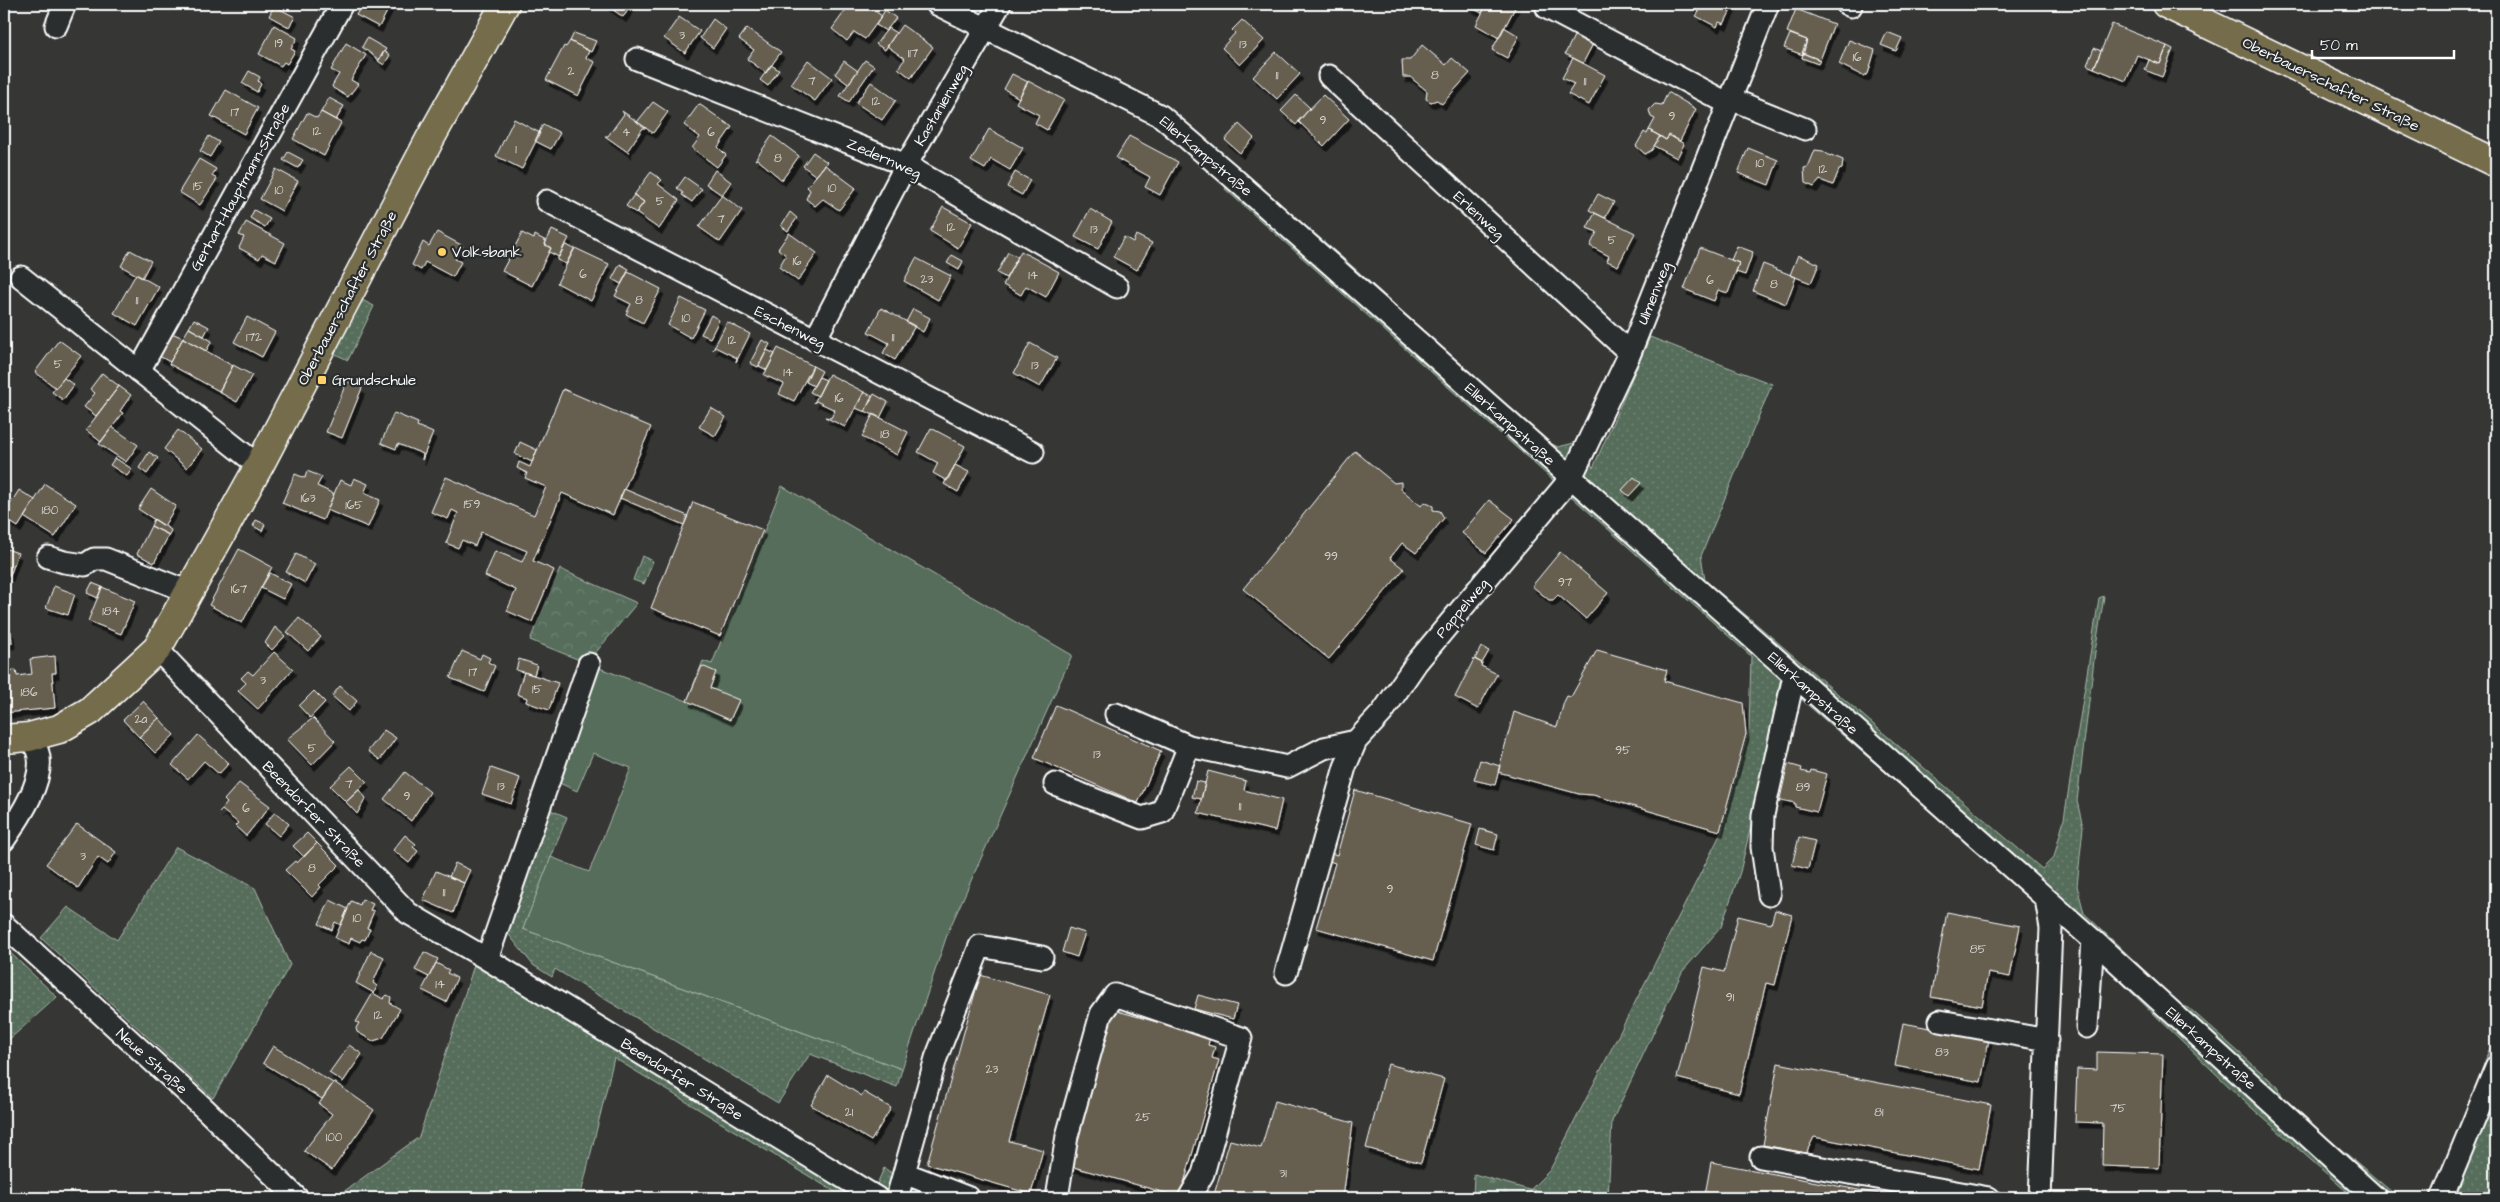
<svg xmlns="http://www.w3.org/2000/svg" width="2500" height="1202" font-family="'Architects Daughter',sans-serif">
<defs>
<pattern id="grass-dots" width="8" height="8" patternUnits="userSpaceOnUse" patternTransform="scale(1.25)"><rect width="8" height="8" fill="#556d5a"/><path d="M2 2h.1M6 6h.1" fill="none" stroke="#6e8373" stroke-width="1.8" stroke-linecap="round"/></pattern>
<pattern id="forest-firs" width="22" height="20" patternUnits="userSpaceOnUse" patternTransform="scale(1.25)"><rect width="22" height="20" fill="#556d5a"/><path d="M5 1l3.5 6h-7zM16 11l3.5 6h-7z" fill="#6e8373"/></pattern>
<pattern id="park-crowns" width="20" height="18" patternUnits="userSpaceOnUse" patternTransform="scale(1.25)"><rect width="20" height="18" fill="#556d5a"/><path d="M2 6a3 3 0 1 1 6 0M12 15a3 3 0 1 1 6 0" fill="none" stroke="#6e8373"/></pattern>
<filter id="shadow"><feDropShadow dx="3" dy="5.5" stdDeviation="0" flood-color="#0009"/></filter>
</defs>
<rect width="100%" height="100%" fill="#363735"/>
<filter id="ink" filterUnits="userSpaceOnUse"><feTurbulence type="fractalNoise" baseFrequency=".02" numOctaves="2"/><feDisplacementMap in="SourceGraphic" scale="10" xChannelSelector="R" yChannelSelector="G"/><feConvolveMatrix kernelMatrix="1 2 1 2 8 2 1 2 1" color-interpolation-filters="sRGB"/></filter>
<g filter="url(#ink)">
<path fill="url(#grass-dots)" stroke="#aab6ac" d="M1237 166 1352 266 1544 440 1558 447 1582 441 1593 468 1650 337 1772 384 1701 556 1705 580 2042 869 2054 857 2064 819 2099 598 2104 596 2095 652 2077 801 2083 827 2077 886 2084 913 2181 1005 2189 1008 2278 1087 2285 1102 2399 1198H2354L2244 1101 2063 926 1780 681 1768 754 1740 872 1721 927 1682 972 1612 1121 1608 1198H1557L1531 1189 1550 1170 1722 831 1749 730 1751 656 1225 189Z
M360 299 374 306 348 360 333 353Z
M642 556 653 561 644 584 633 580Z
M546 808 567 817 523 929 902 1069 897 1087 810 1054 778 1103 555 969 552 977 533 965 506 931Z
M176 847 255 888 290 965 213 1098 41 938 68 907 117 940Z
M4 947 57 997 4 1044Z
M475 962 865 1198H845L614 1058 580 1198H335L419 1137Z
M2496 1039V1198H2433L2445 1177 2488 1053Z
M884 1168 929 1198H871Z"/>
<path fill="url(#forest-firs)" stroke="#aab6ac" d="M1474 1174 1557 1198H1473Z"/>
<path fill="url(#park-crowns)" stroke="#aab6ac" d="M560 569 637 603 587 663 530 640Z"/>
<path fill="#556d5a" stroke="#aab6ac" d="M782 486 1072 655 948 932 902 1069 523 929 551 857 589 872 631 768 593 753 577 791 555 781 589 664 687 701 703 661 712 664Z"/>
<path fill="#665e4f" stroke="#fff" filter="url(#shadow)" d="M362 4H391L379 27 356 15Z
M605 4H633L623 17Z
M850 4H865L882 16 865 39 854 32 847 41 832 29Z
M1464 4H1487L1482 13Z
M1487 4H1517L1499 38 1476 25Z
M1694 4H1734L1724 24 1719 22 1717 27 1696 16 1699 12 1692 8Z
M274 6 295 17 289 27 269 16Z
M1796 9 1834 24 1820 60 1802 53 1807 40 1787 32Z
M885 10 896 18 886 31 876 25Z
M679 17 700 31 685 53 664 38Z
M713 19 726 29 713 48 700 38Z
M1242 20 1264 40 1240 65 1222 48 1235 33 1232 30Z
M2112 24 2167 46 2160 64 2137 55 2126 81 2094 68Z
M274 25 297 38 291 49 295 51 287 64 284 62 281 66 259 54Z
M902 25 933 47 911 78 898 68 905 59 887 46Z
M1504 27 1519 36 1507 58 1492 50Z
M747 28 781 52 766 73 747 59 754 50 739 39Z
M888 28 896 33 885 50 876 44Z
M1576 32 1594 42 1583 63 1565 54Z
M1887 32 1902 38 1896 51 1881 45Z
M574 33 596 41 591 52 570 41Z
M1790 34 1807 40 1803 55 1784 48Z
M367 38 386 49 379 60 362 47Z
M1849 40 1875 50 1868 74 1863 76 1839 64Z
M570 41 589 51 586 58 595 62 578 96 546 80 564 46 566 47Z
M346 43 366 55 351 80 358 84 348 97 333 88 332 86 339 74 331 70Z
M1422 45 1446 65 1452 58 1470 73 1442 104 1437 100 1431 102 1426 99 1427 91 1410 77H1403L1402 60H1410Z
M2167 46 2173 49 2162 77 2145 70 2149 60 2160 64Z
M2094 48 2101 51 2094 68 2087 65Z
M384 51 390 55 384 65 378 61Z
M1276 52 1300 74 1277 99 1253 77Z
M1803 53 1820 60 1818 64 1802 58Z
M1573 58 1605 75 1589 105 1568 94 1574 84 1562 78Z
M808 60 832 78 815 101 791 84Z
M865 60 874 66 849 102 840 96Z
M844 61 858 71 848 84 835 74Z
M771 65 779 70 768 86 760 80Z
M249 71 260 77 258 81 261 84 257 92 242 83Z
M1012 74 1028 82 1019 98 1004 89Z
M1028 81 1064 100 1047 130 1035 123 1039 115 1016 103Z
M871 82 896 100 882 120 856 103Z
M226 90 258 108 244 134 211 116Z
M1668 92 1696 109 1680 141 1669 135 1666 140 1649 130 1655 119 1651 117 1649 110 1655 104 1662 105Z
M1296 95 1310 108 1296 125 1281 111Z
M1323 95 1349 119 1324 146 1298 121Z
M329 98 344 106 336 120 321 112Z
M653 102 668 112 653 133 637 122Z
M699 104 732 127 718 147 726 155 717 167 692 148 700 137 684 125Z
M622 111 646 128H643L628 150 629 153 605 136H608L624 114Z
M321 112 341 123 324 156 293 139 307 113 317 118Z
M514 119 540 133 522 169 496 156Z
M543 124 560 133 551 149 535 141Z
M1239 124 1254 138 1240 153 1225 140Z
M989 129 1023 148 1010 170 991 159 985 169 971 161Z
M1649 130 1660 136 1652 150 1645 154 1636 146 1644 132 1647 134Z
M1669 135 1684 144 1677 158 1654 146 1660 136 1666 140Z
M209 136 219 142 210 157 200 151Z
M772 136 799 156 782 180 757 159 755 160Z
M1129 136 1178 162 1160 195 1145 187 1150 177 1116 158Z
M1748 148 1778 160 1769 185 1738 173Z
M1815 150 1823 151 1830 156 1831 155 1843 160 1842 169 1839 170 1833 185 1820 180 1814 187 1805 183 1804 168 1808 167Z
M288 152 303 160 298 168 283 160Z
M813 152 827 162 816 176 803 166Z
M199 159 216 169 212 176 217 179 200 205 179 192Z
M825 165 856 188 839 210 823 199 815 206 806 199 810 190 807 187Z
M276 169 298 181 282 211 260 199Z
M715 170 731 182 722 195 706 184Z
M651 172 662 180 658 184 679 200 659 229 636 213 644 202 634 195Z
M1015 172 1030 180 1022 195 1007 187Z
M685 177 702 189 692 202 682 195 683 193 677 188Z
M1598 194 1614 202 1605 218 1589 210Z
M634 195 644 202 636 213 626 206Z
M722 195 742 210 720 242 699 227Z
M943 207 972 223 958 248 930 231Z
M1090 209 1112 222 1098 249 1075 237Z
M254 210 270 219 265 227 250 218Z
M790 212 797 218 788 231 781 226Z
M1595 213 1635 233 1618 266 1607 261 1609 256 1590 246 1597 232 1587 228Z
M246 222 285 243 276 261 262 254 259 259 239 248 244 237 239 235Z
M552 230 569 238 559 257 549 252 551 248 545 244Z
M437 232 463 246 455 259 461 262 453 277 425 262 421 270 412 265 423 242 429 246Z
M522 233 534 239 535 235 546 241 545 245 551 248 532 286 502 271Z
M789 233 817 253 798 281 779 267 786 255 778 249Z
M1136 235 1152 243 1137 270 1113 257 1124 237 1133 242Z
M565 244 574 249 566 264 557 260Z
M1737 246 1753 252 1745 275 1736 272 1739 263 1731 260Z
M575 248 609 264 591 301 557 283Z
M1700 248 1739 263 1728 293 1718 290 1714 301 1684 289Z
M130 250 151 261 142 278 121 266Z
M1021 251 1059 272 1046 297 1026 286 1021 295 1003 285Z
M1008 252 1018 257 1006 278 997 273Z
M952 255 963 261 959 270 947 263Z
M1798 255 1819 264 1811 283 1790 275Z
M916 258 951 276 938 300 904 281Z
M620 264 629 269 621 284 612 279Z
M1763 264 1796 277 1786 304 1753 291Z
M628 272 661 289 643 323 626 314 631 304 615 296Z
M136 274 159 287 137 326 114 313Z
M681 298 705 310 691 338 668 325Z
M881 308 915 326 895 360 883 353 889 343 868 332Z
M913 309 930 318 923 332 906 322Z
M711 315 719 320 710 338 701 334Z
M247 317 275 332 262 357 234 342Z
M194 319 209 327 204 336 189 328Z
M727 322 750 334 736 362 737 358 715 347 713 350Z
M189 328 212 341 206 351 183 338Z
M172 333 183 338 170 362 159 356Z
M183 338 233 366 219 391 169 364Z
M59 340 81 356 56 388 35 372Z
M762 340 770 344 758 367 750 363Z
M1030 343 1057 358 1040 387 1014 373Z
M778 348 813 366 794 401 779 394 784 384 764 375Z
M767 350 775 354 767 370 759 366Z
M233 365 252 375 237 402 219 392Z
M813 366 822 371 814 386 806 382Z
M102 373 119 386 96 416 84 407 95 393 90 389Z
M829 374 864 392 845 427 825 417 831 418 835 410 816 401 814 403Z
M819 377 826 380 818 396 810 392Z
M64 378 74 385 63 400 52 392Z
M347 381 362 388 342 438 326 432Z
M119 386 131 395 120 411 123 413 101 442 86 430Z
M563 389 651 427 613 515 562 493 533 561 554 570 532 622 507 611 516 590 485 576 495 551 522 562 527 551 481 532 475 546 462 540 458 548 446 543 458 513 452 510 448 519 431 512 446 477 534 515 546 487 525 478 527 473 517 468 519 462 530 467Z
M864 392 872 396 865 412 856 408Z
M874 394 888 402 880 418 865 411Z
M711 408 726 417 715 436 699 427Z
M394 413 418 423 417 426 433 433 422 460 423 454 398 444 396 449 381 443Z
M873 414 908 432 897 455 862 437Z
M112 427 138 445 126 462 99 444Z
M931 428 965 446 947 481 933 473 938 463 918 452Z
M178 430 202 449 187 468 164 449Z
M520 442 537 450 532 462 515 454Z
M1355 451 1394 483 1401 482V489L1421 506 1424 502 1433 506V510L1440 511 1444 518 1416 553 1402 543 1390 558 1404 569 1329 659 1243 589Z
M149 452 158 458 147 474 139 468Z
M115 458 132 469 127 476 110 465Z
M955 465 969 472 958 492 944 484Z
M307 471 322 477 317 486 334 494 323 520 282 503 295 474 305 478Z
M1634 477 1641 483 1629 496 1622 490Z
M354 478 368 484 364 493 380 500 368 527 327 510 340 480 351 485Z
M45 484 76 504 55 537 24 517Z
M151 489 176 506 164 526 138 509Z
M624 489 688 516 684 525 620 498Z
M19 490 35 500 18 527 4 518V514Z
M1489 500 1514 519 1486 553 1462 533Z
M693 502 763 530 720 636 651 608Z
M154 519 171 530 169 535 151 526Z
M256 520 265 524 262 531 253 526Z
M151 526 169 535 154 563 137 554Z
M4 548 18 553 10 576 4 574Z
M239 549 272 567 242 623 209 605Z
M1560 552 1608 593 1586 619 1558 595 1553 600H1549L1532 586Z
M296 554 315 564 305 583 286 572Z
M270 573 291 584 283 599 261 588Z
M92 583 102 587 98 598 87 593Z
M54 586 75 594 68 615 46 608Z
M102 587 135 601 121 634 88 621Z
M299 618 321 637 308 651 287 632Z
M275 627 285 636 272 650 265 643Z
M11 631 12 643 4 644V632Z
M1481 647 1489 651 1482 663 1475 659Z
M1597 650 1667 670 1664 681 1743 703 1746 734 1720 831 1593 795 1579 794 1498 772 1514 712 1557 727 1564 702 1567 696 1571 697Z
M462 651 480 659 482 654 490 658 488 662 495 666 484 692 450 678Z
M274 652 293 669 258 709 238 691 246 683 241 678 248 671 253 675Z
M55 656 56 673H52L55 708 4 713V671L16 670 17 676 32 674 30 659Z
M519 659 537 665 534 675 516 670Z
M1474 659 1482 663 1481 666 1497 674 1478 709 1455 697Z
M702 666 716 672 710 688 739 700 730 720 687 701Z
M524 672 558 683 549 710 526 702 527 698 517 694Z
M340 686 357 701 349 711 332 696Z
M314 691 325 702 310 718 299 706Z
M143 701 159 718 139 737 123 720Z
M1056 705 1161 751 1138 803 1034 758Z
M159 718 174 735 155 753 139 737Z
M313 718 335 741 312 765 287 739Z
M384 730 396 738 380 760 368 751Z
M198 735 229 763 219 774 204 761 188 779 172 765Z
M1480 760 1500 766 1495 785 1474 780Z
M1788 764 1802 768 1801 771 1810 773 1811 770 1827 774 1817 812 1795 807V803L1781 800 1779 803Z
M351 766 367 782 346 802 330 786Z
M491 768 520 778 511 804 482 794Z
M1208 771 1246 781 1244 790 1282 800 1275 831 1198 813Z
M405 772 430 792 411 821 384 799Z
M1196 781 1205 783 1201 799 1192 797Z
M239 783 270 806 246 836 235 826 238 823 222 810 219 813 227 803 224 800Z
M359 790 366 798 357 814 346 802Z
M1355 790 1472 824 1433 961 1316 928 1335 863 1329 861 1331 853 1337 855Z
M275 812 289 824 279 836 265 824Z
M77 824 116 852 108 864 98 857 78 888 46 864Z
M1480 829 1498 834 1494 850 1476 845Z
M307 833 317 843 304 857 293 846Z
M405 835 416 844 413 847 418 851 409 863 393 850Z
M1799 837 1815 841 1808 869 1792 865Z
M317 843 339 865 319 885 321 887 312 897 285 870 295 861 297 863Z
M455 863 470 870 464 883 449 877Z
M436 871 464 883 453 913 423 900Z
M362 899 373 904 370 910 374 911 367 928 370 929 365 940 362 939 360 942 351 938 349 944 335 938 351 901 360 905Z
M330 900 348 909 341 925 335 922 332 930 319 924Z
M1775 910 1792 915 1775 985 1766 983 1739 1094 1677 1078 1704 967 1724 972 1738 916 1771 924Z
M1947 912 2020 926 2010 977 1988 973 1982 1006 1931 997Z
M1069 928 1085 933 1077 957 1062 952Z
M371 951 384 957 373 983 377 986 374 993 356 983Z
M424 952 438 959 429 977 415 970Z
M436 963 449 970 447 973 457 978 446 1002 422 990Z
M980 975 1050 995 1009 1141 1043 1150 1031 1194 927 1164Z
M373 993 383 999 387 995 391 997 390 1003 400 1009 383 1038 373 1041 357 1032 356 1028 359 1023 356 1022Z
M1198 995 1237 1005 1233 1019 1194 1009Z
M1114 1010 1210 1037 1208 1045 1215 1047 1212 1058 1219 1060 1180 1197 1070 1166Z
M1903 1023 1989 1039 1981 1082 1895 1066Z
M349 1045 362 1054 343 1082 329 1073Z
M273 1046 333 1083 322 1099 263 1063Z
M2097 1052 2163 1054 2159 1168 2102 1166 2103 1123 2075 1122 2077 1069 2097 1070Z
M1778 1063 1991 1105 1979 1169 1814 1137 1806 1153 1763 1145Z
M1388 1064 1444 1079 1421 1163 1366 1148Z
M828 1075 862 1096 864 1092 891 1108 871 1141 811 1105Z
M334 1082 374 1110 332 1170 304 1151 332 1114 319 1104Z
M1275 1101 1353 1123 1343 1198H1213L1230 1140 1261 1148Z
M1711 1162 1901 1198H1722L1705 1195Z"/>
<g fill="none" stroke-linecap="round" stroke-linejoin="round">
<defs>
<path id="minor" d="M937 4 1161 116 1230 175 2093 940 2376 1198
M1847 4 1851 6
M1547 8 1729 104
M56 26 65 4
M637 59 906 165 1117 287
M1329 76 1630 353
M1731 99 1805 129
M547 201 1033 452
M21 277 259 466
M815 340 906 165 1000 4
M139 371 342 4
M48 557 64 562 85 565 94 559H106L189 592
M157 649 408 913 487 959 877 1198
M1116 714 1189 746 1287 767 1324 748 1356 741
M1055 784 1142 818 1162 812 1189 746
M4 840C18 820 48 777 37 750 35 746 31 741 29 737
M1769 895 1762 847 1763 815 1794 676
M4 925 206 1110 297 1198
M487 959 589 664
M1286 973 1345 767 1356 741 1382 713 1417 662 1571 478 1630 353 1768 4
M1940 1021 2047 1040
M2087 1027 2093 940
M1761 1157 1989 1198
M904 1173 969 1198
M897 1198 936 1058 980 946 1042 957
M1057 1198 1067 1136 1101 1014 1115 995 1241 1038 1203 1174 1189 1198
M2040 1198 2051 928 2046 899
M2442 1198 2496 1067"/>
<path id="major" d="M2166 4 2496 163
M4 739 29 737 59 729 90 711 157 649 259 466 430 139 505 4"/>
</defs>
<use href="#minor" stroke="#fff" stroke-width="25"/>
<use href="#major" stroke="#fff" stroke-width="31"/>
<use href="#minor" stroke="#2a2d2e" stroke-width="21"/>
<use href="#major" stroke="#746c4b" stroke-width="28"/>
</g>
</g>
<g fill="#ffd166" stroke="#2a2d2e" stroke-width="2">
<circle cx="442" cy="252" r="5"/>
<rect x="317" y="375" width="10" height="10" rx="2.5"/>
</g>
<g text-anchor="middle" stroke-width="4.5" stroke-linejoin="round" paint-order="stroke">
<g font-size="12" fill="#d9d7d3">
<text x="682" y="39">3</text>
<text x="279" y="47">19</text>
<text x="1243" y="48">13</text>
<text x="913" y="57">117</text>
<text x="1857" y="61">16</text>
<text x="571" y="75">2</text>
<text x="1277" y="79">11</text>
<text x="1435" y="79">8</text>
<text x="812" y="85">7</text>
<text x="1585" y="85">11</text>
<text x="876" y="105">12</text>
<text x="235" y="116">17</text>
<text x="1672" y="120">9</text>
<text x="1323" y="124">9</text>
<text x="317" y="135">12</text>
<text x="626" y="136">4</text>
<text x="711" y="136">6</text>
<text x="516" y="153">1</text>
<text x="778" y="162">8</text>
<text x="1760" y="167">10</text>
<text x="1823" y="173">12</text>
<text x="198" y="190">15</text>
<text x="832" y="192">10</text>
<text x="279" y="194">10</text>
<text x="660" y="205">5</text>
<text x="721" y="223">7</text>
<text x="951" y="231">12</text>
<text x="1094" y="233">13</text>
<text x="1612" y="244">5</text>
<text x="797" y="265">16</text>
<text x="583" y="278">6</text>
<text x="1033" y="279">14</text>
<text x="927" y="283">23</text>
<text x="1710" y="284">6</text>
<text x="1774" y="288">8</text>
<text x="137" y="304">11</text>
<text x="639" y="304">8</text>
<text x="686" y="322">10</text>
<text x="254" y="341">172</text>
<text x="893" y="341">11</text>
<text x="732" y="344">12</text>
<text x="58" y="368">5</text>
<text x="1035" y="369">13</text>
<text x="788" y="376">14</text>
<text x="839" y="402">16</text>
<text x="885" y="438">18</text>
<text x="308" y="502">163</text>
<text x="472" y="508">159</text>
<text x="354" y="509">165</text>
<text x="50" y="514">180</text>
<text x="1331" y="560">99</text>
<text x="1565" y="586">97</text>
<text x="239" y="593">167</text>
<text x="111" y="615">184</text>
<text x="473" y="676">17</text>
<text x="263" y="684">3</text>
<text x="537" y="693">15</text>
<text x="29" y="696">186</text>
<text x="141" y="723">2a</text>
<text x="312" y="752">5</text>
<text x="1623" y="754">95</text>
<text x="1097" y="758">13</text>
<text x="349" y="788">7</text>
<text x="501" y="790">13</text>
<text x="1803" y="791">89</text>
<text x="407" y="800">9</text>
<text x="1240" y="810">11</text>
<text x="246" y="812">6</text>
<text x="83" y="860">3</text>
<text x="312" y="872">8</text>
<text x="1390" y="893">9</text>
<text x="444" y="896">11</text>
<text x="357" y="922">10</text>
<text x="1978" y="953">85</text>
<text x="440" y="988">14</text>
<text x="1730" y="1001">91</text>
<text x="378" y="1019">12</text>
<text x="1942" y="1056">83</text>
<text x="992" y="1073">23</text>
<text x="2118" y="1112">75</text>
<text x="849" y="1116">21</text>
<text x="1879" y="1116">81</text>
<text x="1143" y="1121">25</text>
<text x="334" y="1141">100</text>
<text x="1283" y="1177">31</text>
</g>
<g font-size="15" fill="#fff" stroke="#2a2d2e">
<text transform="translate(2331 84) rotate(26)" y="5">Oberbauerschafter Straße</text>
<text transform="translate(941 105) rotate(-60)" y="5">Kastanienweg</text>
<text transform="translate(1206 156) rotate(40)" y="5">Ellerkampstraße</text>
<text transform="translate(884 158) rotate(24)" y="5">Zedernweg</text>
<text transform="translate(240 187) rotate(-61)" y="5">Gerhart-Hauptmann-Straße</text>
<text transform="translate(1479 215) rotate(43)" y="5">Erlenweg</text>
<text transform="translate(1654 293) rotate(-68)" y="5">Ulmenweg</text>
<text transform="translate(347 298) rotate(-62)" y="5">Oberbauerschafter Straße</text>
<text transform="translate(790 327) rotate(27)" y="5">Eschenweg</text>
<text transform="translate(1510 424) rotate(42)" y="5">Ellerkampstraße</text>
<text transform="translate(1462 608) rotate(-50)" y="5">Pappelweg</text>
<text transform="translate(1813 693) rotate(42)" y="5">Ellerkampstraße</text>
<text transform="translate(314 814) rotate(46)" y="5">Beendorfer Straße</text>
<text transform="translate(2211 1048) rotate(42)" y="5">Ellerkampstraße</text>
<text transform="translate(152 1061) rotate(42)" y="5">Neue Straße</text>
<text transform="translate(682 1079) rotate(32)" y="5">Beendorfer Straße</text>
</g>
<g font-size="15" fill="#fff" stroke="#2a2d2e" text-anchor="start">
<text x="452" y="257">Volksbank</text>
<text x="332" y="385">Grundschule</text>
</g>
</g>
<rect width="2500" height="1202" fill="none" stroke="#2a2d2e" stroke-width="20"/>
<rect x="10" y="10" width="2480" height="1182" fill="none" stroke="#fff" stroke-width="2" filter="url(#ink)"/>
<path d="M2312 50v8h142v-8" fill="none" stroke="#ffffff" stroke-width="2.5"/>
<text x="2320" y="50" font-size="15" fill="#ffffff" stroke="#2a2d2e" stroke-width="4" paint-order="stroke">50 m</text>
</svg>
